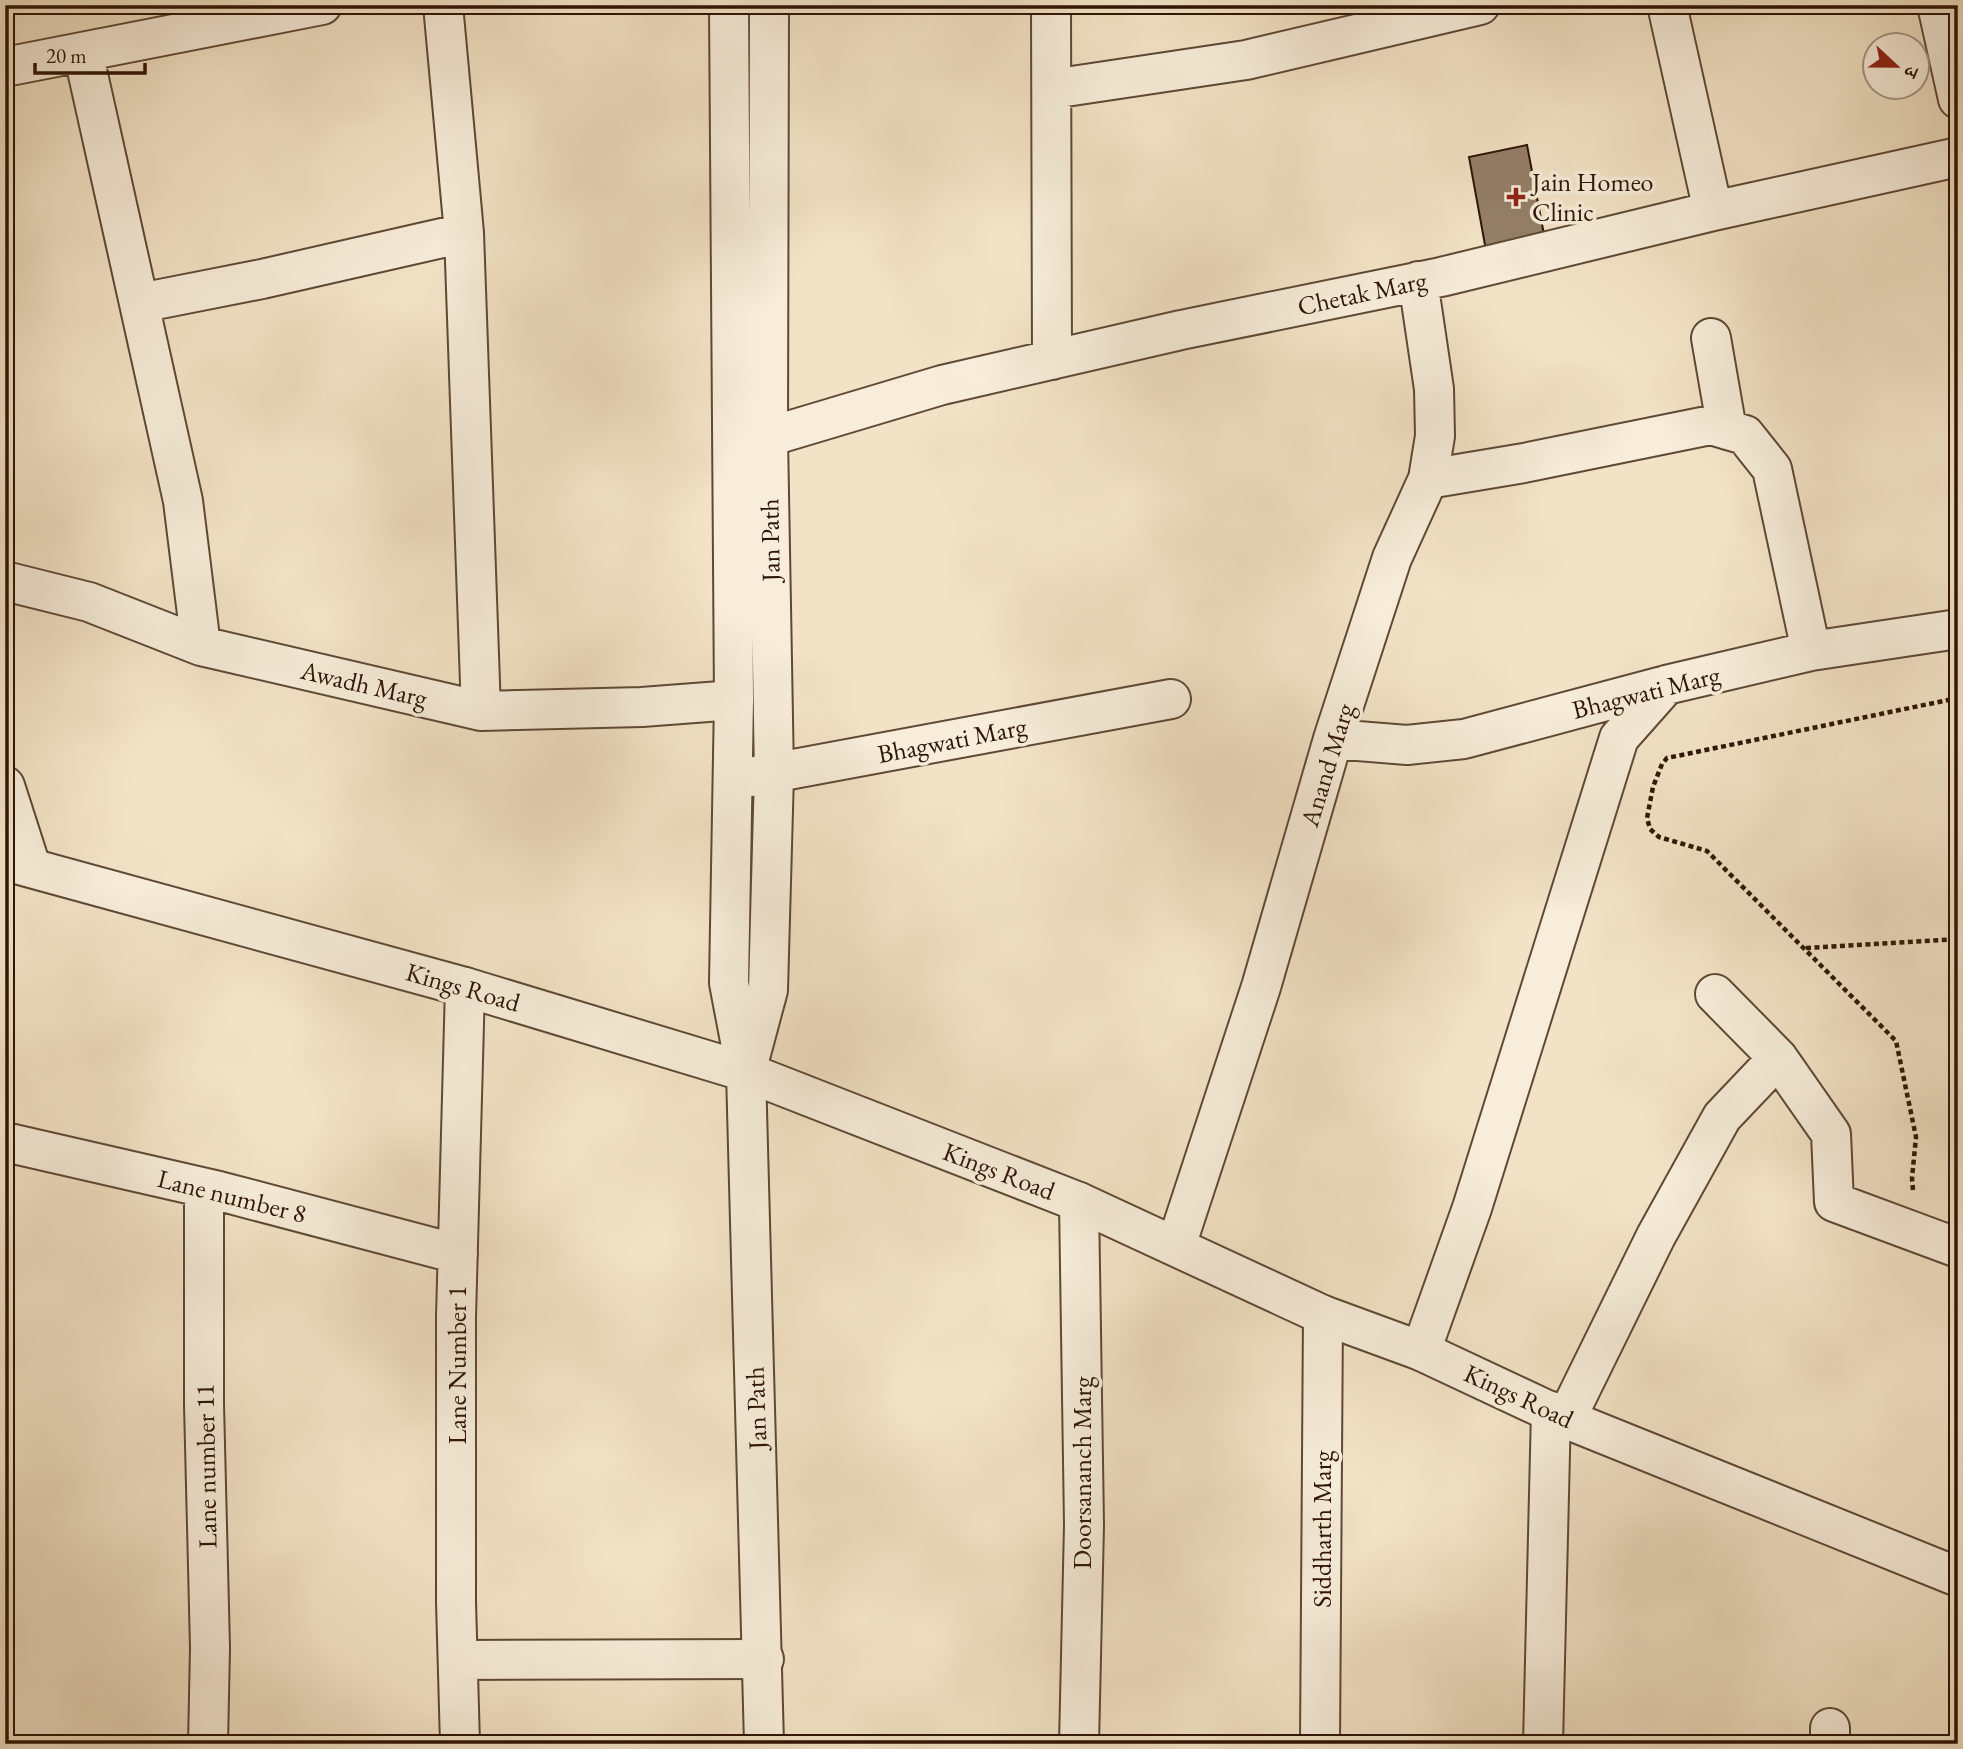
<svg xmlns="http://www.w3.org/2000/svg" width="1963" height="1749" font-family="'EB Garamond','Noto Serif Devanagari',serif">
<rect width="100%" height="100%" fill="#f2e3c6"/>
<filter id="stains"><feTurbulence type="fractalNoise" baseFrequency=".00286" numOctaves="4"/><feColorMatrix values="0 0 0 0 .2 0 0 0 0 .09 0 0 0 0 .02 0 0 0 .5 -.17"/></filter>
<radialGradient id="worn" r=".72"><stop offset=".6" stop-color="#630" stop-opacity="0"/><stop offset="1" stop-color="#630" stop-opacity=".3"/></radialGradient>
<path fill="#948069" stroke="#2e1505" stroke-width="2" d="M1527 145 1546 245 1487 256 1469 157Z"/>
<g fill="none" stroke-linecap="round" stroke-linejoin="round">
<defs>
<path id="minor" d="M443 5 464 233 481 711
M1051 5 1052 360
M1667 5 1713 211
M1937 5 1958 99
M83 52 183 501 201 646
M5 67 322 5
M1052 89 1246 60 1480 5
M140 303 262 279 464 233
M1711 338 1727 430
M768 437 942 385 1181 330 1441 277 1713 211 1958 157
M1428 479 1524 463 1711 425 1745 435 1772 469 1811 651
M5 581 89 602 201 646 481 711 642 707 734 700
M1333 739 1407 745 1464 739 1666 685 1811 651 1958 629
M734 780 1171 699
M5 786 31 867
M1715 994 1778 1058 1831 1134 1834 1202 1958 1248
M5 1142 219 1191 458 1254
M204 1188V1404L210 1648 208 1744
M1176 1246 1261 987 1333 739 1392 558 1428 479 1435 436 1434 389 1418 281
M1421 1351 1472 1208 1619 738 1666 685
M1566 1419 1656 1236 1722 1117 1778 1058
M458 1660 764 1659
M460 1744 456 1602V1317L465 987
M1079 1744 1084 1525 1079 1202
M1320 1744 1323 1315
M1543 1744 1551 1411
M1830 1744V1728"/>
<path id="tertiary" d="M729 5 734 700 729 983 746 1072 764 1744
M5 861 465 987 746 1072 1079 1202 1323 1315 1421 1351 1566 1419 1958 1577
M749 1061 768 990 774 774 768 437 769 5"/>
</defs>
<use href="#minor" stroke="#5f4835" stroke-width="42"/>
<use href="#tertiary" stroke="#5f4835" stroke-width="42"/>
<path stroke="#2e1505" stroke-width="4.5" stroke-dasharray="5 3.5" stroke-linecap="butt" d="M1806 948 1958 939
M1913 1190 1912 1178 1916 1137 1896 1041 1707 851 1659 837 1650 829 1647 818 1653 787 1662 764 1667 758 1958 698"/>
<use href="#minor" stroke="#f7edda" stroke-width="38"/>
<use href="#tertiary" stroke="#f7edda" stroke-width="38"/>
</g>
<path fill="#8f2418" stroke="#f7edda" stroke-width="2.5" d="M1512.5 186.5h7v7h7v7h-7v7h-7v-7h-7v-7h7z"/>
<g text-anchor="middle" stroke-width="7" stroke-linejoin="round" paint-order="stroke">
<g font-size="26" fill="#2e1505" stroke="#f7edda" text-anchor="start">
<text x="1532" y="191">Jain Homeo<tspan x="1532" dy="30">Clinic</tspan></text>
</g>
<g font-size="26" fill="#2e1505" stroke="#f7edda">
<text transform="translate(1362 293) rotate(-12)" y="9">Chetak Marg</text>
<text transform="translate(770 540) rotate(-91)" y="9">Jan Path</text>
<text transform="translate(364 684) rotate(13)" y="9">Awadh Marg</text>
<text transform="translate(1646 692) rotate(-14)" y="9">Bhagwati Marg</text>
<text transform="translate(952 740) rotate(-11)" y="9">Bhagwati Marg</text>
<text transform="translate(1327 765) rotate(-73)" y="9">Anand Marg</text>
<text transform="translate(463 987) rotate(16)" y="9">Kings Road</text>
<text transform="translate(999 1171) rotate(21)" y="9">Kings Road</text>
<text transform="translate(232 1196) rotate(14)" y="9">Lane number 8</text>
<text transform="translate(457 1365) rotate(-90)" y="9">Lane Number 1</text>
<text transform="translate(1519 1396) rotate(25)" y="9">Kings Road</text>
<text transform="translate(756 1408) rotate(-92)" y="9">Jan Path</text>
<text transform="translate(206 1466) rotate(-91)" y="9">Lane number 11</text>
<text transform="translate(1082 1473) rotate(-90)" y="9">Doorsananch Marg</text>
<text transform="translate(1322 1529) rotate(-90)" y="9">Siddharth Marg</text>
</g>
</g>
<rect width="1963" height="1749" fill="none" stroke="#f2e3c6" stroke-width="28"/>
<rect x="7" y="7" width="1949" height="1735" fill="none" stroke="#2e1505" stroke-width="3.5"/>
<rect x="14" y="14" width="1935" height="1721" fill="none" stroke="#2e1505" stroke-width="2"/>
<g transform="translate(1896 66) rotate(112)"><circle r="33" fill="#f7edda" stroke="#a79785" stroke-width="2"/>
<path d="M0-5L12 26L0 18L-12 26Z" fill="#8f2418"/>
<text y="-10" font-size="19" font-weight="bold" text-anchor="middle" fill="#2e1505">उ</text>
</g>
<path d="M35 63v10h110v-10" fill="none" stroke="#2e1505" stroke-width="3.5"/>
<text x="46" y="63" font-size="21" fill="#2e1505" stroke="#f7edda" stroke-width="5" paint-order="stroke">20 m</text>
<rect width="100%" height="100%" filter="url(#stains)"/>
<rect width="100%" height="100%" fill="url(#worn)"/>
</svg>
